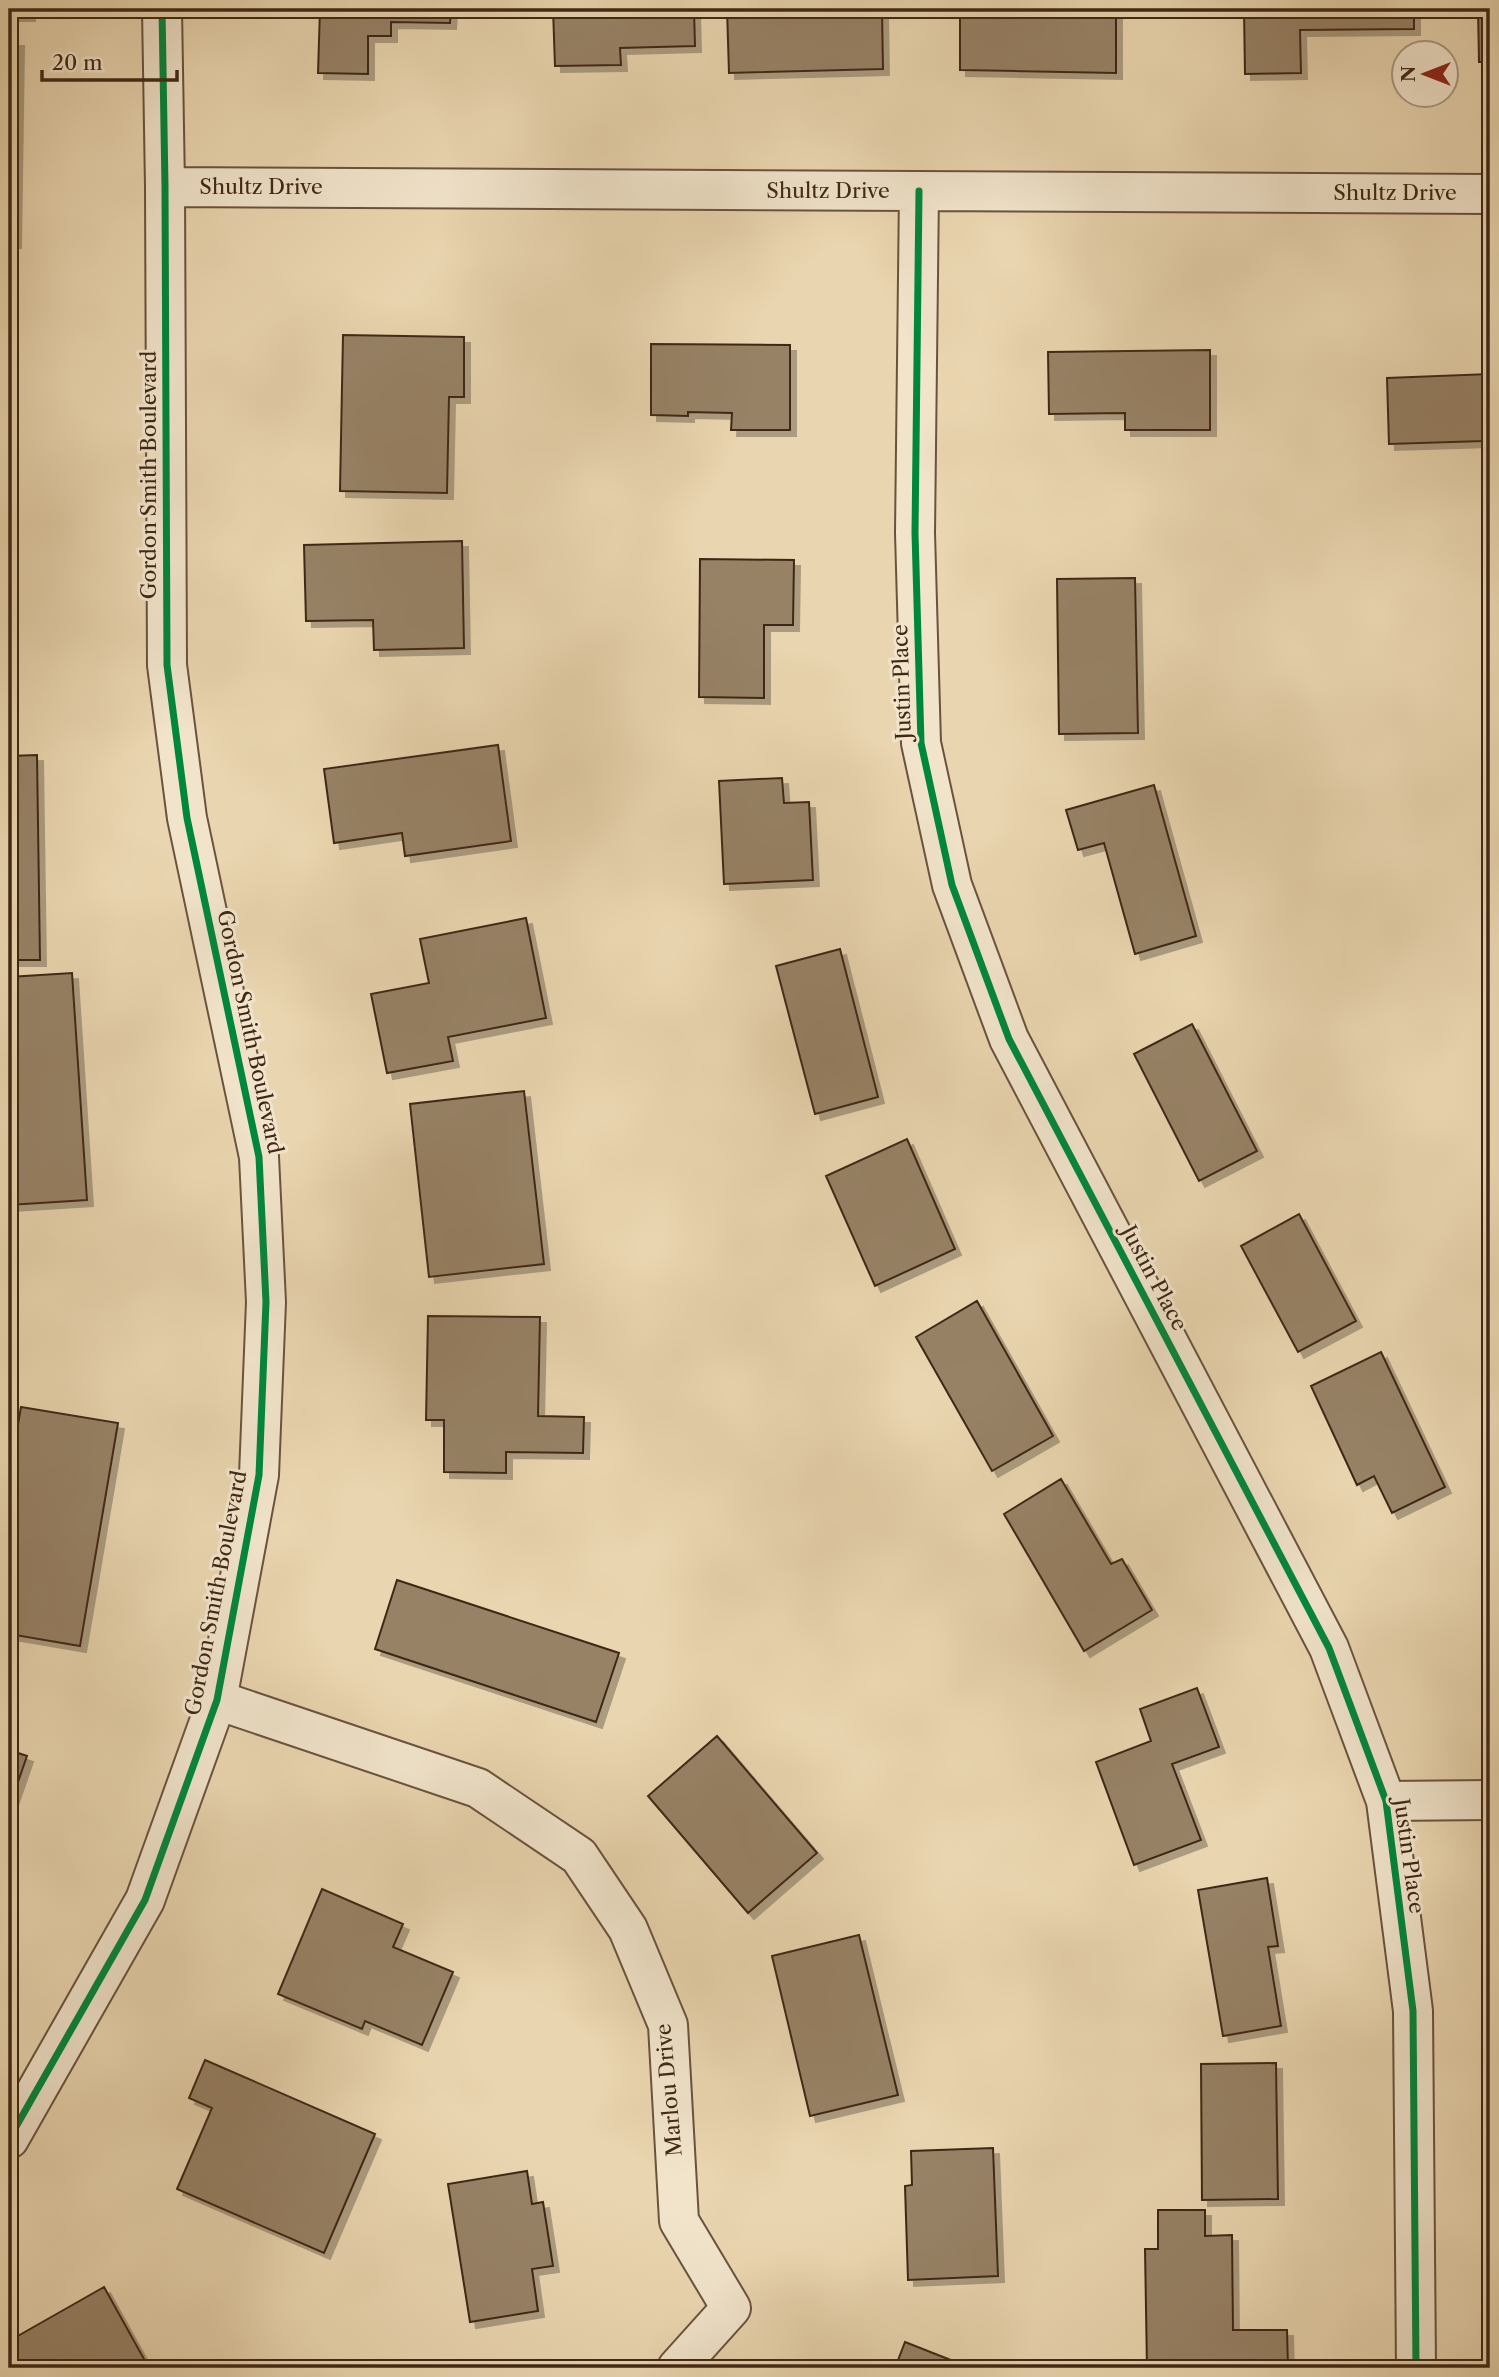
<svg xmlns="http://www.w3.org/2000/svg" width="1499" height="2377" font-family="'Libre Caslon Text',serif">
<defs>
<filter id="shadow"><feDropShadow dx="6" dy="6" stdDeviation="0" flood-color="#0004"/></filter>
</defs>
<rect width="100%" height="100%" fill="#e9d5af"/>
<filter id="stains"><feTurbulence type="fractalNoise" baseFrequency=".00286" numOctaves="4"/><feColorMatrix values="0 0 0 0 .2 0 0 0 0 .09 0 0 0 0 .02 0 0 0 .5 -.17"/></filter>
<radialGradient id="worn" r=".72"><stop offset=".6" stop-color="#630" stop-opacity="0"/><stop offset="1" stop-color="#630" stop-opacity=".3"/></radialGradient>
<path fill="#978266" stroke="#3f2817" stroke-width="2" filter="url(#shadow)" d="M9 9H29V15H9Z
M320 9H451L450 23 391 22V36H368V74L318 73Z
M553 9H694L695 46 620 48 621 65 555 66Z
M727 9H882L883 69 729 73Z
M960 9H1116V73L960 70Z
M1244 9H1414V29L1300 30 1301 73 1245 74Z
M1478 9H1490V62H1479Z
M9 40H18L15 242H9Z
M343 335 464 337V397H449L447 493 340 491Z
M651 344 790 345V430H731L732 413 688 412V416L651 415Z
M1210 350V430H1125V413L1049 414 1048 352Z
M1490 374V430L1483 431V441L1389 444 1387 378Z
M462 541 464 648 374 650 373 620 306 621 304 545Z
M700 559 794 560 793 625H764V698L699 697Z
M1135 578 1138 733 1059 734 1057 579Z
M9 660 10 726H9Z
M498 745 511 841 405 856 402 833 334 843 324 769Z
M37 755 40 960H9V756Z
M782 778 784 803 809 802 813 880 724 884 719 781Z
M1154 785 1196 936 1135 954 1104 843 1078 850 1066 810Z
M526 918 546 1018 448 1037 453 1061 387 1073 371 994 429 983 420 939Z
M840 949 878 1097 815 1114 776 966Z
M72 973 87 1200 9 1205V977Z
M1192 1024 1257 1151 1199 1181 1134 1054Z
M524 1091 544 1264 429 1277 410 1104Z
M907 1139 955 1249 875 1286 826 1176Z
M1299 1214 1356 1321 1298 1352 1241 1246Z
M977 1301 1053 1436 992 1471 916 1337Z
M428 1316 540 1317 538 1416 584 1417 583 1453 506 1452V1473L444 1472V1420H426Z
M1381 1352 1445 1487 1392 1513 1374 1476 1357 1485 1311 1386Z
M21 1407 118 1423 80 1646 9 1634V1477Z
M1061 1479 1111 1564 1122 1559 1152 1610 1084 1651 1004 1514Z
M397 1580 619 1653 596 1722 375 1649Z
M1197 1688 1219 1747 1172 1764 1201 1840 1134 1865 1096 1762 1151 1741 1140 1709Z
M717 1736 817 1853 748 1913 648 1796Z
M9 1750 27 1756 9 1808Z
M1267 1878 1278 1946 1268 1947 1281 2026 1223 2036 1198 1890Z
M322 1889 403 1924 393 1947 453 1972 422 2045 365 2021 362 2029 278 1994Z
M859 1935 898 2095 810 2116 772 1956Z
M205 2060 375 2134 324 2253 177 2189 212 2108 189 2098Z
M1276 2063 1278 2199 1202 2200 1201 2064Z
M993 2148 998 2276 908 2280 905 2186 912 2185 911 2151Z
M527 2171 532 2204 543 2202 553 2266 532 2269 538 2311 470 2322 448 2184Z
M1158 2210H1205V2236L1232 2235 1233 2330H1287L1288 2368H1147L1145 2249H1158Z
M104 2287 149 2368H9V2341Z
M905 2342 971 2368H895Z"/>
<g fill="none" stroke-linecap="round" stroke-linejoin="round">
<defs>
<path id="minor" d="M165 187 1490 194
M919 191 915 533 921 743 952 885 1009 1039 1329 1648 1386 1801 1413 2011 1416 2368
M217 1700 478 1788 579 1856 628 1929 668 2025 679 2221 731 2308 677 2368
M1386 1801 1490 1800
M9 2139 145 1900 217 1700 259 1475 266 1302 259 1157 187 818 167 665 165 187 162 9"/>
</defs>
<use href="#minor" stroke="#6a533d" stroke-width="42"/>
<use href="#minor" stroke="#f1e4cb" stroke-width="38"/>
<defs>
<path id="cycleway" d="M919 191 915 533 921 743 952 885 1009 1039 1329 1648 1386 1801 1413 2011 1416 2368
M9 2139 145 1900 217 1700 259 1475 266 1302 259 1157 187 818 167 665 165 187 162 9"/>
</defs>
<use href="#cycleway" stroke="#f1e4cb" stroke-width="11"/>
<use href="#cycleway" stroke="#00873e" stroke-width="7"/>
</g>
<g text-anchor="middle" stroke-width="6" stroke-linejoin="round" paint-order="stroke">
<g font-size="21" fill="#3f2817" stroke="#f1e4cb">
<text x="261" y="194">Shultz Drive</text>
<text x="828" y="198">Shultz Drive</text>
<text x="1395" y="200">Shultz Drive</text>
<text transform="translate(149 475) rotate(-90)" y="7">Gordon Smith Boulevard</text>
<text transform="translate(902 682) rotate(-92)" y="7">Justin Place</text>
<text transform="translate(250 1032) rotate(78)" y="7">Gordon Smith Boulevard</text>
<text transform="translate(1154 1278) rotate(62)" y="7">Justin Place</text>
<text transform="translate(216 1593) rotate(-79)" y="7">Gordon Smith Boulevard</text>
<text transform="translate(1409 1856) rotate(82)" y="7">Justin Place</text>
<text transform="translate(669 2090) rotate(-95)" y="7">Marlou Drive</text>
</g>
</g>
<rect width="1499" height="2377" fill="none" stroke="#e9d5af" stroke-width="35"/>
<rect x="10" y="10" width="1478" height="2356" fill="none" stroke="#3f2817" stroke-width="3.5"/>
<rect x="18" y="18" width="1464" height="2342" fill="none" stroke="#3f2817" stroke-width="2"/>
<g transform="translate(1425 74) rotate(270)"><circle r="33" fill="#f1e4cb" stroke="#aa9983" stroke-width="2"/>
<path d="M0-5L12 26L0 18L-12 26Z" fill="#8f2418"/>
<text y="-10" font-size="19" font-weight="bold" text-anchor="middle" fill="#3f2817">N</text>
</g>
<path d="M42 70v10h135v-10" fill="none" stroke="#3f2817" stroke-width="3.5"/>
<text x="52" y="70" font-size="21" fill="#3f2817" stroke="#f1e4cb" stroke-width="5" paint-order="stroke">20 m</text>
<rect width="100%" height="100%" filter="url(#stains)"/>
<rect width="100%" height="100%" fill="url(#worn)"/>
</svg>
